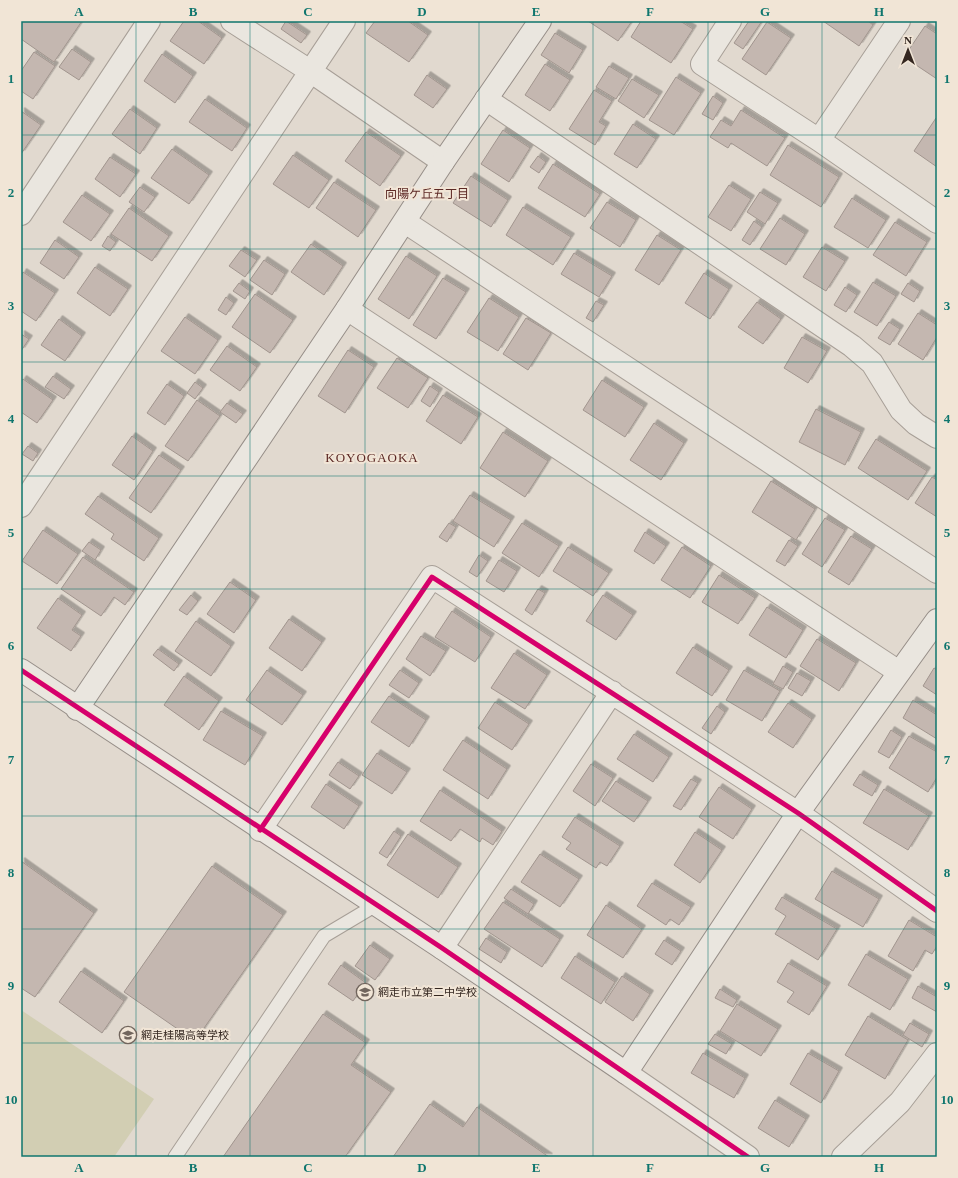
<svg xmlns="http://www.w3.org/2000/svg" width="958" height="1178" font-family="'Times New Roman','Noto Sans JP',serif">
<defs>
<filter id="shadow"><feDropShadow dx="3.5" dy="-3.5" stdDeviation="0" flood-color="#0004"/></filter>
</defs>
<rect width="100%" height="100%" fill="#e1d9cf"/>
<path fill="#d2ceb3" d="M21 1010 154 1099 114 1157H21Z"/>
<path fill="#c4b7b0" stroke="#a1958e" filter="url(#shadow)" d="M21 21H82L54 62 21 39Z
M184 21H198L222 38 204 64 170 41Z
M286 21 307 35 301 43 281 29Z
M375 21H408L428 35 409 62 366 33Z
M588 21H632L618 41Z
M641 21H680L693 29 671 63 631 37Z
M749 21H762L743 49 734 43Z
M823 21H868L873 25 859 46Z
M767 22 791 38 766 75 742 59Z
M925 26 937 34V79L904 57Z
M555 33 583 50 569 73 541 55Z
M72 49 91 62 79 80 59 67Z
M34 52 55 66 33 99 21 91V71Z
M162 54 193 76 175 103 144 81Z
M545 64 570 80 550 111 525 95Z
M609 66 629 78 616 99 596 87Z
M427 75 447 89 433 108 414 95Z
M676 77 701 93 674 135 649 120Z
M632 79 659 95 644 118 618 101Z
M594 90 612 101 599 122 606 126 595 145 569 129Z
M713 96 723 103 713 120 702 114Z
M205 99 247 128 232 151 189 122Z
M130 109 157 128 140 154 112 134Z
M741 110 785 138 767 166 731 143 728 148 710 137 721 120 731 126Z
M21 111 41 125 21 154Z
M936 118 937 119V167L914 151Z
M633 124 656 139 637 168 614 154Z
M503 130 530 148 509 182 481 164Z
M366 132 401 156 380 186 345 161Z
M788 145 839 177 821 207 770 175Z
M172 149 209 175 189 204 151 178Z
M293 155 329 180 309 208 273 184Z
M538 156 546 162 539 173 530 167Z
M110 157 136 174 120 197 95 179Z
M553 164 600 194 585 217 538 188Z
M471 176 508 200 491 227 453 203Z
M334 182 376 210 358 237 316 208Z
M729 185 751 199 731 231 708 217Z
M140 187 155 197 144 212 129 202Z
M760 192 778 203 765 224 747 212Z
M82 195 110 214 91 241 63 222Z
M852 198 886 220 868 248 834 227Z
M607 202 636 220 620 247 590 228Z
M523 207 571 237 553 265 506 235Z
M129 208 169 236 152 261 111 234Z
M780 218 805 234 786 265 760 249Z
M754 221 762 227 750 245 742 240Z
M895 222 927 242 906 276 873 255Z
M657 235 681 250 659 285 635 270Z
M108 236 116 242 110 251 102 246Z
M55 240 79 257 64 279 40 263Z
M311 244 343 266 324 295 291 272Z
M822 247 845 261 826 291 803 277Z
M241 250 257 260 245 277 229 266Z
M574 253 612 276 599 297 561 274Z
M406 256 437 276 409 319 378 299Z
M264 260 285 274 272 295 250 280Z
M95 267 128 289 110 316 77 293Z
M23 272 55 293 36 321 21 311V276Z
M704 273 729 289 710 319 685 303Z
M443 278 466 292 436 339 413 325Z
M873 282 896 296 877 326 854 312Z
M239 283 250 291 245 299 233 291Z
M908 283 920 291 914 302 901 294Z
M845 287 857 295 846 312 834 305Z
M255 294 293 320 270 353 232 327Z
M226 297 234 303 226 315 218 310Z
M489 298 519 317 498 351 467 332Z
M596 301 604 305 593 322 586 318Z
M757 302 781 319 763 344 738 327Z
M918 313 937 325V337L923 360 898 344Z
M185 317 218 340 195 374 161 351Z
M526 318 551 333 528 370 503 354Z
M59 319 82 336 65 361 41 345Z
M889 322 900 329 890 345 878 338Z
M21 334 29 339 21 351Z
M802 337 827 351 808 383 784 368Z
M227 346 257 367 240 391 210 370Z
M348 350 374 367 345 413 318 396Z
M397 358 428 378 408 408 377 388Z
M53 376 71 389 64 399 45 387Z
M23 379 53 400 37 423 21 412V382Z
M602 380 644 407 625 437 583 410Z
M195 382 203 388 195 399 187 393Z
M167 384 184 396 165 425 147 413Z
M430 386 439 392 430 407 421 401Z
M443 395 478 417 461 444 426 421Z
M197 400 220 416 188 461 165 446Z
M227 403 243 414 236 423 220 412Z
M816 409 861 432 845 465 799 442Z
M654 423 684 443 661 480 630 460Z
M503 432 548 461 525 497 480 468Z
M132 436 153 451 134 480 112 465Z
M876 439 927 471 908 500 858 468Z
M28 446 38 453 33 461 22 454Z
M159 455 181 470 151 513 129 498Z
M932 477 937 480V517L915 503Z
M771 481 815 509 796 540 752 512Z
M470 495 511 520 494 547 453 521Z
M98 496 159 538 144 561 111 539 114 534 85 514Z
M825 518 845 530 822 567 802 554Z
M449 523 456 527 447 542 439 537Z
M522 523 559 546 539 577 502 553Z
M43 530 78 554 57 584 22 561Z
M645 532 666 546 654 564 634 551Z
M851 536 872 549 849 585 828 572Z
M789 540 798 546 785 566 776 561Z
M89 542 101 550 95 560 82 551Z
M568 547 609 573 593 596 553 571Z
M682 547 711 566 690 598 661 580Z
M479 555 488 561 477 577 469 572Z
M83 557 134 592 125 605 114 597 101 616 61 589Z
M499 560 517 571 504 592 486 581Z
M719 575 755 598 738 624 702 602Z
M230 582 256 600 234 633 207 614Z
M538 589 545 593 532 615 525 610Z
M191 595 198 601 187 615 179 610Z
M603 595 633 615 616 640 586 621Z
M58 598 82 615 72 630 81 636 71 651 37 628Z
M767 607 803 630 786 658 749 635Z
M452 611 491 637 475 662 435 637Z
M289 619 322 642 302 671 269 648Z
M196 621 231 646 211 676 175 651Z
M421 636 446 651 430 676 406 659Z
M817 639 856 663 839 691 800 666Z
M693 647 729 670 712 696 676 673Z
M158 649 179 664 174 671 153 655Z
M514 653 547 675 525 709 491 688Z
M783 666 793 672 783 689 773 684Z
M934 668 937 670V695L923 686Z
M267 670 303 695 282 725 246 700Z
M400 670 419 683 409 698 389 685Z
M744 670 780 691 762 721 726 700Z
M797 673 811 681 802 696 788 688Z
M184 676 219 701 199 730 164 705Z
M389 696 426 720 409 747 371 722Z
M913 700 937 715V739L903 718Z
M495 702 529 724 512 750 478 728Z
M788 703 812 719 793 748 768 732Z
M717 706 725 712 711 734 702 728Z
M221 711 263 736 245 765 203 740Z
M891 730 902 737 889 758 878 752Z
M634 734 669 757 653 782 617 759Z
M909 736 937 752V777L928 792 889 768Z
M463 740 507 769 488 799 443 770Z
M377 753 407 772 392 794 362 775Z
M338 762 359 776 350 789 329 775Z
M591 764 613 778 595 806 573 791Z
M860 774 878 785 872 796 853 785Z
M691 779 698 783 681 810 673 806Z
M616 781 648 801 634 822 602 801Z
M326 784 359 806 344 829 311 807Z
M719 787 752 809 733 839 699 817Z
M884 789 929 816 908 850 863 823Z
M440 790 502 831 493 845 482 838 480 842 460 829 451 841 420 821Z
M575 817 620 846 607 866 600 862 596 868 566 849 571 843 562 837Z
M394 831 401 836 387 858 379 853Z
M695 832 722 850 700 883 674 865Z
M408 834 458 867 438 898 387 865Z
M540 854 579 879 560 907 521 882Z
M21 861 94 913 35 997 21 988Z
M212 866 283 915 195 1041 124 992Z
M832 871 879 899 863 927 815 899Z
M652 883 691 907 679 925 670 919 666 925 637 906Z
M511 889 534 904 528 914 504 898Z
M782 897 837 929 818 960 775 934 786 916 775 909Z
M503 902 560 939 542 967 484 929Z
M606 905 642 929 623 958 587 935Z
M909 920 937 937V946L932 954 925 950 913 971 888 956Z
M486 938 507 952 501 963 479 949Z
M664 940 681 951 672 965 655 954Z
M370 945 390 959 375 980 355 966Z
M866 954 908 979 890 1010 848 985Z
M575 956 615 982 601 1004 561 978Z
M788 963 827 986 809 1015 787 1002 794 992 777 982Z
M341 965 366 983 353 1001 328 984Z
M81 971 124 1001 102 1033 59 1002Z
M622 976 650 994 633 1021 605 1002Z
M918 986 937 997V1012L912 998Z
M720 989 737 1000 733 1007 715 998Z
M737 1004 778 1029 761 1056 720 1031Z
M323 1014 366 1043 351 1065 391 1092 345 1157H223Z
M868 1016 908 1040 885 1079 845 1055Z
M910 1023 929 1034 922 1047 903 1035Z
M715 1034 732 1044 726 1054 708 1044Z
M703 1053 745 1078 734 1098 691 1073Z
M808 1053 839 1071 821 1103 790 1084Z
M775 1100 806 1119 789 1147 758 1128Z
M430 1104 463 1127 477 1107 549 1157H393Z"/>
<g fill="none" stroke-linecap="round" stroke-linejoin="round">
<defs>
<path id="lane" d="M175 1157 324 936 376 905"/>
<path id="street" d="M232 21 310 71 443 162
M730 21 702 64 819 140 937 222
M486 99 852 346 872 363 901 410 916 424 937 437
M819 140 899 21
M21 214 149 21
M405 222 937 572
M347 309 899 672
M21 506 344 21
M260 830 432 577 798 813 937 911
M442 948 612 692
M626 1073 748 1157
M843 1157 900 1102 937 1054"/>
<path id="secondary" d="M21 670 442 948 626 1073 798 813 937 620
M77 709 347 309 443 162 540 21"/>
</defs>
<use href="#lane" stroke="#a79f97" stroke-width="15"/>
<use href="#street" stroke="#a79f97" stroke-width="24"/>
<use href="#secondary" stroke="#968e88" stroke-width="24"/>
<use href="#lane" stroke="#eae6df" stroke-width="13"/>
<use href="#street" stroke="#eae6df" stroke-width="22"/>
<use href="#secondary" stroke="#eae6df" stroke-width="22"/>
<defs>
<path id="cycleway" d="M21 670 442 948 748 1157
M260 830 432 577 798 813 937 911"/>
</defs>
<use href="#cycleway" stroke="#f1e5d6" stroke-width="8"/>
<use href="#cycleway" stroke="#d6006c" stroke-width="5"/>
</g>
<path fill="none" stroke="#0f766e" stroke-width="1" stroke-opacity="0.55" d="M136 21V1157M250 21V1157M365 21V1157M479 21V1157M593 21V1157M708 21V1157M822 21V1157M21 135H937M21 249H937M21 362H937M21 476H937M21 589H937M21 702H937M21 816H937M21 929H937M21 1043H937"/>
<defs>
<symbol id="school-ring" viewBox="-11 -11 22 22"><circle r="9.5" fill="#f1e5d6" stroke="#71655d" stroke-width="1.5"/><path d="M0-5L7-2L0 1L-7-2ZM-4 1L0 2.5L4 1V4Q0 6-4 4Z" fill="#71655d"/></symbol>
</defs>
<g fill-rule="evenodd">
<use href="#school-ring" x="355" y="982" width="20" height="20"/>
<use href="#school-ring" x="118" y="1025" width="20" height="20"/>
</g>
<g text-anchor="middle" stroke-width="4" stroke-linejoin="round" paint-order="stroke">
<g font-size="11" fill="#342720" stroke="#f1e5d6" text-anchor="start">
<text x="378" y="996">網走市立第二中学校</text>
<text x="141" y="1039">網走桂陽高等学校</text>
</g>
<g font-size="12" fill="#5c2925" stroke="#f1e5d6">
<text x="427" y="198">向陽ケ丘五丁目</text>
</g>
<g font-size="13" letter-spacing="1" fill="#5c2925" stroke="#f1e5d6">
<text x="372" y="462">KOYOGAOKA</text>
</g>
</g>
<rect width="958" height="1178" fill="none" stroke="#f1e5d6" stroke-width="44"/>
<g transform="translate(908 50)" stroke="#f1e5d6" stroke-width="3" paint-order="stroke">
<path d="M0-3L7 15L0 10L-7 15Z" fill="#342720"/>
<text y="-6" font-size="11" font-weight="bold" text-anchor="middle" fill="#342720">N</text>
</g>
<rect x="22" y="22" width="914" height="1134" fill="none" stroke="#0f766e" stroke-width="1.5"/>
<g font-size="13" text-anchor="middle" font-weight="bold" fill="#0f766e">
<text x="79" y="16">A</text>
<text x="193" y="16">B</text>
<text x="308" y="16">C</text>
<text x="422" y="16">D</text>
<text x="536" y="16">E</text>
<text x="650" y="16">F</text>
<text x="765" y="16">G</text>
<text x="879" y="16">H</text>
<text x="11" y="83">1</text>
<text x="947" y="83">1</text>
<text x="11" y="197">2</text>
<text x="947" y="197">2</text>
<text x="11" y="310">3</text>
<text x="947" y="310">3</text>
<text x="11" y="423">4</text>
<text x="947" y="423">4</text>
<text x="11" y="537">5</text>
<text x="947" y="537">5</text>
<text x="11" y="650">6</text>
<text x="947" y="650">6</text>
<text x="11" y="764">7</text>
<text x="947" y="764">7</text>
<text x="11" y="877">8</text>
<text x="947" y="877">8</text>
<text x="11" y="990">9</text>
<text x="947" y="990">9</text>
<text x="11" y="1104">10</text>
<text x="947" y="1104">10</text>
<text x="79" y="1172">A</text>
<text x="193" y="1172">B</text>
<text x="308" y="1172">C</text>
<text x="422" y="1172">D</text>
<text x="536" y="1172">E</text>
<text x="650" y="1172">F</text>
<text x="765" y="1172">G</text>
<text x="879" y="1172">H</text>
</g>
</svg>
